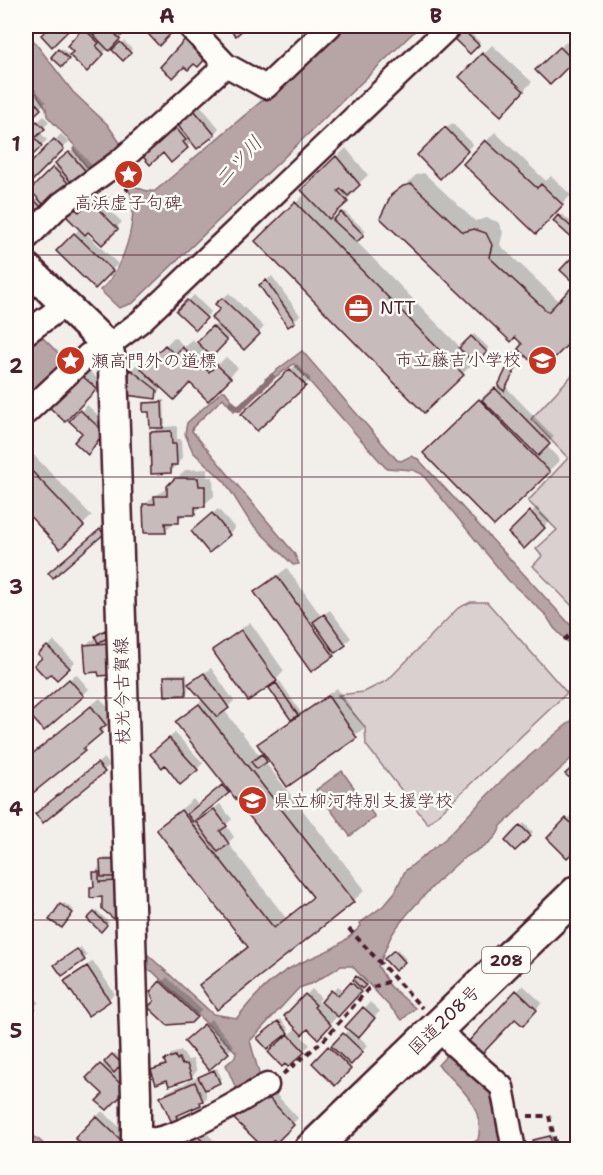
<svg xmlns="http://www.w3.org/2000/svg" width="603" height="1175" font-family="'Shantell Sans','Klee One',sans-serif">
<rect width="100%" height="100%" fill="#f2efeb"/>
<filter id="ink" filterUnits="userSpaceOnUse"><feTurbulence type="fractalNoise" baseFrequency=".0167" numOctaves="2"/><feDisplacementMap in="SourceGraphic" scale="12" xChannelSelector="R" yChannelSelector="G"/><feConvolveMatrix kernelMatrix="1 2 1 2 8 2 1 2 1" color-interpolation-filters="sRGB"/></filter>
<g filter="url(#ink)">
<path fill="#d9d0cf" stroke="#92787d" stroke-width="1.5" d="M577 370V611L533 566 542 556 536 549 557 530 528 501 568 458 531 419Z
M471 602H487L567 693 428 824 366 745 365 727 338 695 364 692 388 680 458 608Z"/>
<path fill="#b7a5a6" stroke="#8b6f75" stroke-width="1.5" d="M339 26H420L133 303 119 308 100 290C122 274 141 215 129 190 125 181 113 172 107 165L93 175 73 149 75 146 47 116 46 108 26 78V31L73 92 107 124 123 147 111 160C124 175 133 193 155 191L264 99Z
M42 337 66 361 26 399V348Z
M302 351 397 460 401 461 411 456 418 459 577 632V651L554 628 546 615 508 580 422 474 413 470 386 468 294 364 268 382 265 379Z
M222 391H225L237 407 234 411 223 398 193 427 192 431 294 553 299 564 293 565 250 522 225 482 193 452 185 434 187 423Z
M577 716V753L500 827C498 843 471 852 459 862 441 877 405 914 393 933 386 944 384 956 378 966L389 985 415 1008 402 1020 352 966H341L313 983 299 988 250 1041 260 1077 237 1091 226 1065 235 1057 236 1052 152 971 144 970 142 955 147 954 213 1014 237 1018C253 998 269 980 292 967 323 951 334 953 361 926L360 923 383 906 395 892 405 871 445 839 508 774Z
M342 771 375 817 350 836 316 790Z
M449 1053 494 1092 502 1149H472V1143L478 1140C486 1107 459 1086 438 1065Z
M26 1133 38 1139 49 1149H26Z"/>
<path fill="#0003" fill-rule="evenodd" d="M88 26 95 28 98 26H130L87 70 69 46Z
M465 28 480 42 470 52 455 38Z
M124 41 132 49 123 59 114 50Z
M566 42 578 55 550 83 537 70Z
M492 45 532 82 510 105 461 77Z
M61 48 71 56 62 65 53 57Z
M35 89 46 102 26 121V98Z
M200 105 219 128 214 134 193 141 172 160 163 151 142 153Z
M44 116 49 122 40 132 47 140 26 160V133Z
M452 123 473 144 440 177 419 155Z
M495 132 546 181 551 176 571 195 536 232 465 164Z
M61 134 69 142 29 181 26 177V170Z
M76 147 95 169 70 179 44 205 47 207 30 225 26 220V210L38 197 32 190Z
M346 148 368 175 353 189 355 192 331 215 335 220 344 211 366 231 356 241 461 348 474 334 489 348 424 411 257 241 306 193 303 190Z
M424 173 475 221 487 218 498 222 503 232 500 245 560 302 577 284 578 253V332L524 344 381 218 385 205 416 175Z
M96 197 122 222 102 243 88 230 85 232 118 264 95 287 58 251 80 228 67 214 79 202 85 208Z
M562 214 578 228V242L555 221Z
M272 276 300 315 294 321 261 285Z
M229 293 264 327 244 348 231 335 211 357 219 364 226 357 238 368 208 399 190 382 162 387 155 397 131 370 137 364 143 369 174 337 185 347 192 339 197 344 218 322 222 309 217 304Z
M194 295 211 312 196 327 178 311Z
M518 351 523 356 506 387 554 437 546 445 560 460 494 524 425 453 492 388 494 390 500 384Z
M297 364 311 379 257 429 249 408Z
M86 368 101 382 65 420 50 406Z
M164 400 165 424 162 427 177 426V439H181L182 458 171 472 152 433 158 427 145 403Z
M87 405 109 425 88 453 84 433 72 421Z
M27 448 92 516 60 546 26 510Z
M207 469V477H213L214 496 194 513H187L165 531 145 505 154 496 169 488 185 470Z
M537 507 550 521 524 547 510 533Z
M218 509 235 528 229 534 199 525Z
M287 568 321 616 330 610 351 638 312 670 256 592Z
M250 622 284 671 276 680 214 650Z
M108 629 110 634 106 638H115L111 673 85 646 91 640 98 639 96 636Z
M54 641 75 662 57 678 44 658 46 648Z
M211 668 234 701 224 710 260 756 265 753 259 744 292 719 273 686 280 681 301 713 337 688 365 728 287 785 269 758 265 762 365 890 353 901 201 985 249 945 158 829 193 799 198 805 225 783 177 722 203 699 190 684ZM230 789 314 896 286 918 228 843 234 837 226 825 232 819 220 804 206 815 203 812Z
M76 674 89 689 83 695 37 709Z
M168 674H187L188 691 185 694 166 677Z
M100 698 114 715 108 721 110 723 84 750 28 795 26 792V759Z
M175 733 203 763 197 769 158 748Z
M104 758 110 765 43 821V808Z
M573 814 578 818V845L549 838Z
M524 823 533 832 515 849 507 841Z
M105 858H120L124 876 103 896 91 888 96 884 95 873Z
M64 903 74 910 64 924 61 905Z
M27 904 37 914 26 926V906Z
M97 911 109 922 101 930 89 919Z
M81 947 87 956 62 974 58 962Z
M397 949 406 959 395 969 386 960Z
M93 961 115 994 88 1014 66 981Z
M360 975 367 982 366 985 318 1037 308 1027 295 1029 310 1045 288 1065 270 1052 297 1027 286 1016 312 989 321 998 318 1001 321 1004 338 986 345 991Z
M167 977 202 1010 190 1022 156 1001 152 992Z
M523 985 542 1003 523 1024 515 1017 471 1042Z
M26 989 39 1002 26 1016Z
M370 1002 380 1011 358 1036 368 1045 335 1084 314 1063 350 1029 348 1027Z
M211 1019 234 1046 210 1068 192 1036Z
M281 1019 289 1029 287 1032 259 1038Z
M181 1051 188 1060 193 1059 197 1071 191 1077 168 1079 153 1071 166 1062 171 1054Z
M115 1053 124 1061 116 1068 131 1083 105 1094 88 1078Z
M217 1068 222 1079 206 1088V1098L200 1104 182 1111 177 1119 162 1097 168 1091Z
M273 1091 298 1118 276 1141 237 1119Z
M102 1111 127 1134 112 1150 77 1138Z
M200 1127 222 1148 220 1150H179Z
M553 1135 555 1150H536L534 1140 537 1138Z"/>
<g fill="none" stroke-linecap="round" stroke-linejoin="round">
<path stroke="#8b6f75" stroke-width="6" d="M231 403 239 409 272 377"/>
</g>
<path fill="#c8bbbb" stroke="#4a1f2b" stroke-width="1.5" d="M51 26H73L52 47 41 35Z
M96 26H112L109 28 120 39 109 51 90 31Z
M114 26H129L130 27 121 36 112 28Z
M141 26H176L177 27 159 46Z
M226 26H247L236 36Z
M83 28 99 43 96 46 104 54 87 72 69 55 73 52 67 46Z
M462 29 479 45 470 54 453 38Z
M187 37 208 56 198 67 194 64 188 70 184 67 173 78 160 67Z
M120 42 131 53 123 61 112 50Z
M560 47 574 61 550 85 535 70Z
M58 49 69 59 62 67 51 57Z
M482 53 524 91 501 116 459 77Z
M28 94 41 109 26 123V96Z
M194 110 215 135 197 149 176 123Z
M37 121 45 129 35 138 42 146 26 162V132Z
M445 127 468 151 440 179 417 155Z
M168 128 172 132 176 128 186 140 183 142 188 148 171 163 163 153 150 165 140 153Z
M54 139 64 149 29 184 26 180V168Z
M485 140 537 188 541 184 563 205 536 234 463 164Z
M69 152 90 176 76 188 55 163Z
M336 156 360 185 348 196 341 189 338 191 348 202 329 219 301 190Z
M53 167 68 183 45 206 30 190Z
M412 184 463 232 474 229 486 233 492 245 489 257 548 312 575 284 560 270 578 251V334L542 371 518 349 522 344 515 337 511 342 380 218 391 195 403 186Z
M33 199 45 211 30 227 26 222V208Z
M90 201 118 229 102 245 88 232 85 235 64 214 72 207 79 212Z
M295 202 464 375 424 413 255 241Z
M341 212 364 235 357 242 333 220Z
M558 215 578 233V244L553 221Z
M74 233 113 271 95 289 56 251Z
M266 280 295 322 288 327 259 285Z
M222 298 260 334 244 350 211 318 220 309 215 304Z
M187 300 207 318 196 330 176 311Z
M212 326 227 341 212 357 197 342Z
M471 336 487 352 475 364 459 348Z
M165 345 175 355 182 347 209 372 217 365 231 378 208 401 190 383 174 400 141 369Z
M514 352 521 359 504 391 498 386Z
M130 369 157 390 156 399 126 395Z
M290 369 306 386 257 431 241 414Z
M79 373 97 389 65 422 48 406Z
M495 388 550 444 538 456 482 400Z
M479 399 550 472 494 526 423 453Z
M162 402 163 428H150L149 412H143V403Z
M80 410 104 432 88 455 74 442 82 433 69 421Z
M171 431 172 444H176L177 465H171V473L151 474 150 432Z
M26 465 84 526 60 549 26 512Z
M175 478H198L199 486H205V507H195V515H179V523H165L166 533H144L143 504H155L154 496H167V486Z
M530 511 545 528 524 549 508 533Z
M212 513 230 535 209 553 191 531Z
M100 529 104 534 53 578 48 573Z
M277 576 334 656 311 672 254 592Z
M324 614 346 645 335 653 313 622Z
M105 630 109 637 98 643 95 636Z
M241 630 277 681 248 701 212 650Z
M109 643 112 675 99 676 98 672 86 673 84 645Z
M47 646 70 668 57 680 51 674 46 678 34 665 42 658 38 654Z
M204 673 229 708 217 717 188 684Z
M164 676H185L186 695 165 696Z
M69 679 84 696 44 731 29 714Z
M276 683 298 715 291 720 269 688Z
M328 696 357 738 287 787 257 744Z
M199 704 354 902 217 1010 199 985 248 947 156 829 181 810 274 928 313 897 175 722Z
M91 706 106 725 99 730 102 733 83 749 85 751 28 797 26 794V759Z
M169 738 198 770 180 785 165 765 162 768 150 754Z
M262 754 267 762 257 769 251 762Z
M578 762V785L565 774Z
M97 763 105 772 43 823 35 814Z
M222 785 229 793 193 822 187 814Z
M214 809 227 826 220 831 229 844 218 852 196 822Z
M566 818 578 830V847L567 858 547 838Z
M520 825 531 836 515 851 505 841Z
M100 860H118V877H101Z
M93 872H99V882L118 881 122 919H114L102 909V897L90 898V887H94Z
M60 904 73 913 62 928 49 920Z
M94 912 107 925 101 932 87 919Z
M26 914 33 920 26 928Z
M77 949 85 960 62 976 54 965Z
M394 950 405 962 395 971 384 959Z
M87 966 110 1001 88 1016 64 981Z
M356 976 366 985 362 989 353 980Z
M160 981 197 1017 191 1023 167 1025 148 1007 154 1001 150 992Z
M351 982 361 992 338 1017 321 1002 331 990 338 996Z
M516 990 537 1010 523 1026 515 1019 482 1054 468 1042Z
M305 994 316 1005 314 1007 331 1025 318 1039 308 1029 302 1035 284 1016Z
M26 1000 35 1009 26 1018Z
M363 1007 375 1018 358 1038 345 1027Z
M278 1021 288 1033 267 1049 257 1038Z
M204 1024 229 1053 209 1070 184 1041Z
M343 1033 363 1052 351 1065 331 1046Z
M288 1034 305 1052 288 1067 285 1064 282 1067 268 1052Z
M328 1046 351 1069 335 1086 312 1063Z
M112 1054 122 1064 114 1073 104 1062Z
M175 1056 177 1060 179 1058 182 1065 187 1064 192 1078 169 1086 167 1080 156 1084 151 1070 166 1065 164 1060Z
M100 1064 127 1090 107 1110 96 1101 103 1094 86 1078Z
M214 1070 220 1083 205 1090 198 1077Z
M195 1082 203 1101 200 1102 201 1105 176 1116 178 1120 172 1123 160 1097Z
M267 1096 294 1125 276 1143 274 1140 265 1149 234 1119 253 1100 258 1105Z
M96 1116 122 1141 114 1150H87L75 1138Z
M193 1132 212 1150H177Z
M550 1136 553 1150H534L533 1140Z"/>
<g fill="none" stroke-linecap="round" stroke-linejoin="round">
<defs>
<path id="minor" d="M189 26 226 65 266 87 330 26
M26 239 61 204 120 161 226 65
M26 333 63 306
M26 413 88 355 108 346 141 321 450 26
M437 1026 453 1044 502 1087 514 1150
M137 1137C143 1137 150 1140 156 1139 183 1135 242 1100 267 1085"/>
<path id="major" d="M26 267 108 346 113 367 136 1095V1150"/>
<path id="highway" d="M311 1150 578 892"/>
</defs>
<use href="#minor" stroke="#4a1f2b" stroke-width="27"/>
<use href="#major" stroke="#4a1f2b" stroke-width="33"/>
<use href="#highway" stroke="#4a1f2b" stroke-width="38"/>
<path stroke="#4a1f2b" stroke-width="4" stroke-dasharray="6 4.5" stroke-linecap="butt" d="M104 195 112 204 127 190V181
M564 640 577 629
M349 929 422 1008
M283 1074 324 1040 368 989 393 980
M528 1116H549L557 1150"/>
<use href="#minor" stroke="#fdfcf7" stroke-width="22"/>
<use href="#major" stroke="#fdfcf7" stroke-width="28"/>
<use href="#highway" stroke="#fdfcf7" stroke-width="33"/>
</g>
</g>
<path fill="none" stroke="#4a1f2b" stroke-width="1.5" stroke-opacity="0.55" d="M302 26V1150M26 255H578M26 477H578M26 698H578M26 920H578"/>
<defs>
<symbol id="sight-disc" viewBox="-11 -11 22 22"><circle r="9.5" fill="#c8321e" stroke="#fdfcf7"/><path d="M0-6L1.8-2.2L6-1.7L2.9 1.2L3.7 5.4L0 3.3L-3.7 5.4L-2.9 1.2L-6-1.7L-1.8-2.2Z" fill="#fff"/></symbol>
<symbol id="office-disc" viewBox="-11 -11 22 22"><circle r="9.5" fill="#c8321e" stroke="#fdfcf7"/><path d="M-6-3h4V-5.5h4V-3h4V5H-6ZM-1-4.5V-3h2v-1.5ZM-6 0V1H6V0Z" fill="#fff"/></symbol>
<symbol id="school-disc" viewBox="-11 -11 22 22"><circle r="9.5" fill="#c8321e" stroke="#fdfcf7"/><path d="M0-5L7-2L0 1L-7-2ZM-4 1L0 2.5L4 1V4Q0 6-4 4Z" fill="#fff"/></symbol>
</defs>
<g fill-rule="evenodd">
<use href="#sight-disc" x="112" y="158" width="33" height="33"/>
<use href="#office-disc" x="342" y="292" width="33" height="33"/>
<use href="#school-disc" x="526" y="344" width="33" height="33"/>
<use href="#sight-disc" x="54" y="344" width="33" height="33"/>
<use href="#school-disc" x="236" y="784" width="33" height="33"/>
</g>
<g text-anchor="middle" stroke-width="5" stroke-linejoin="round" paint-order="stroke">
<rect fill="#fdfcf7" stroke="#806168" stroke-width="1.5" x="482" y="947" width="48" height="26" rx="4.5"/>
<g font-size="16" font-weight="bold" fill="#4a1f2b">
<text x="506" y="966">208</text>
</g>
<g font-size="18" fill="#4a1f2b" stroke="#fdfcf7" text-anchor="start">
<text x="128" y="209" text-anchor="middle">高浜虚子句碑</text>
<text x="380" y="314">NTT</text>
<text x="521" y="366" text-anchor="end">市立藤吉小学校</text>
<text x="91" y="367">瀬高門外の道標</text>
<text x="273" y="807">県立柳河特別支援学校</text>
</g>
<g font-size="18" fill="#4a1f2b" stroke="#fdfcf7">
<text transform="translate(122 691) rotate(-91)" y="6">枝光今古賀線</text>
<text transform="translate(444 1020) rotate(-44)" y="6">国道208号</text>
</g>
<g font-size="20" font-style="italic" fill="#704e56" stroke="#fdfcf7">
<text transform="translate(238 161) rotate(-48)" y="7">二ツ川</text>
</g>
</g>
<rect width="603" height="1175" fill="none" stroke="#fdfcf7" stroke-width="66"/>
<rect x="33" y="33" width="537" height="1109" fill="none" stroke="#4a1f2b" stroke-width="2"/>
<g font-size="20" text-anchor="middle" font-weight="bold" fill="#4a1f2b">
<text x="167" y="23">A</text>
<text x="436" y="23">B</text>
<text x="16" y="151">1</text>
<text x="16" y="373">2</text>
<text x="16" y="594">3</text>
<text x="16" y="816">4</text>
<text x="16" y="1038">5</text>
</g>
</svg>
